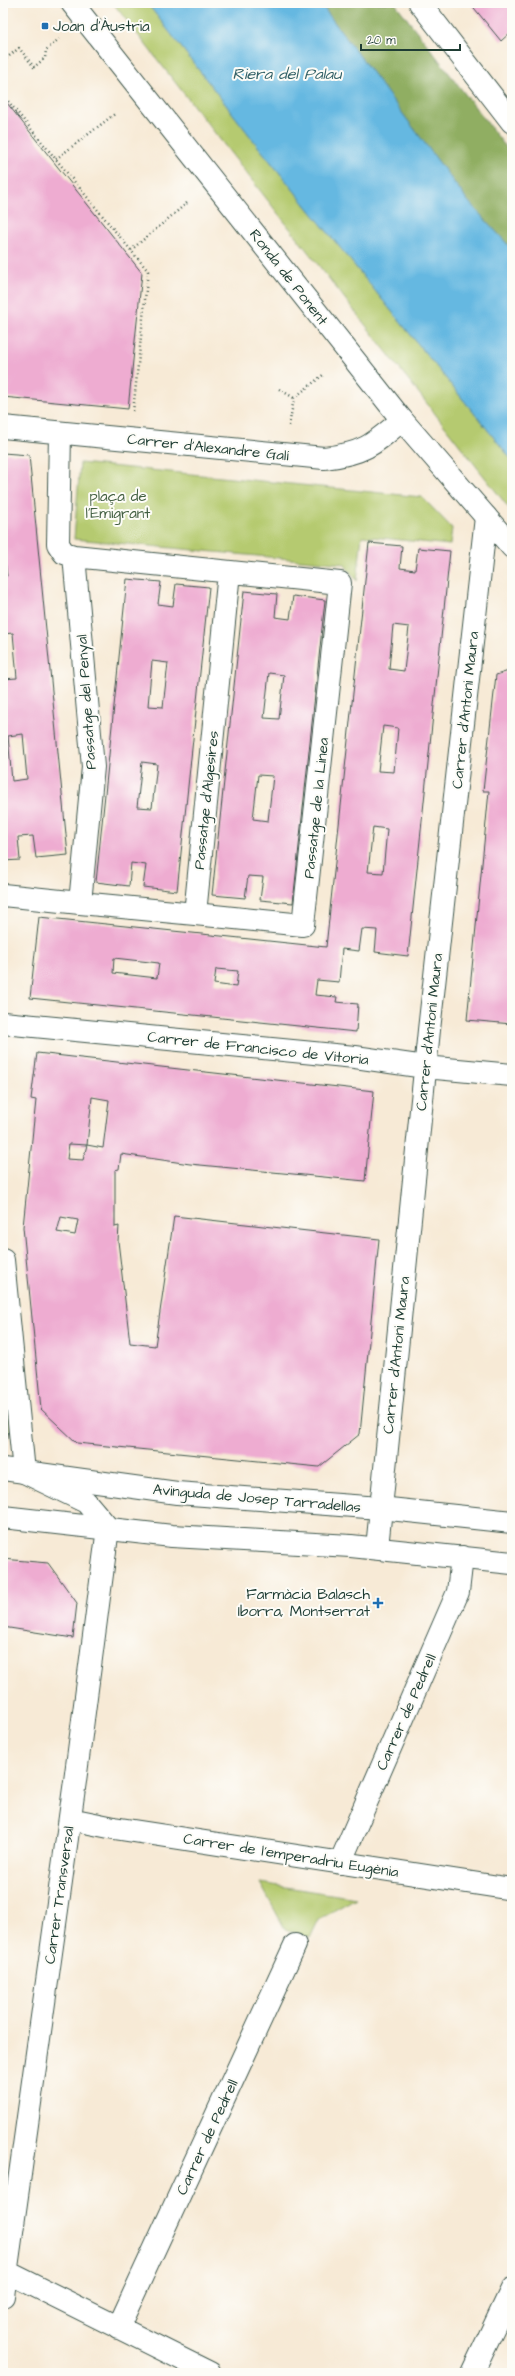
<svg xmlns="http://www.w3.org/2000/svg" width="515" height="2376" font-family="'Architects Daughter',sans-serif">
<rect width="100%" height="100%" fill="#fdfcf7"/>
<filter id="ink" filterUnits="userSpaceOnUse"><feTurbulence type="fractalNoise" baseFrequency=".025" numOctaves="2"/><feDisplacementMap in="SourceGraphic" scale="8" xChannelSelector="R" yChannelSelector="G"/><feConvolveMatrix kernelMatrix="1 2 1 2 8 2 1 2 1" color-interpolation-filters="sRGB"/></filter>
<filter id="wash" filterUnits="userSpaceOnUse"><feTurbulence type="fractalNoise" baseFrequency=".012" numOctaves="4" result="noise"/><feDisplacementMap in="SourceGraphic" scale="16" xChannelSelector="R" yChannelSelector="G"/><feGaussianBlur stdDeviation="0.9" result="paint"/><feColorMatrix in="noise" values="0 0 0 0 0 0 0 0 0 0 0 0 0 0 0 0 0 1.4 0 .05"/><feComposite in="paint" operator="in"/></filter>
<g filter="url(#wash)">
<rect width="100%" height="100%" fill="#f7ead6"/>
<path fill="#b5ca6f" stroke="#6a8452" d="M113 3H147L257 145 512 460V512Z
M80 463 422 497 452 528 450 545 362 536 357 581 344 564 74 539Z
M3 1354 10 1429 7 1440 3 1442Z
M260 1883 356 1898 319 1919 310 1938 285 1929Z"/>
<path fill="#90ae62" stroke="#58764b" d="M320 3H395L512 155V249L468 201Z"/>
<path fill="#65b8e1" stroke="#427a8a" d="M147 3H320L468 201 512 249V460L257 145Z"/>
<g id="blocks">
<path fill="#eeacd1" fill-rule="evenodd" d="M470 3H512V31L501 41Z
M3 98 142 273 128 409 3 397Z
M3 453 29 455 68 855 36 858 33 836 18 837 20 860 3 861V679L17 678 13 633 3 634V577L7 576 3 545ZM23 734 27 779 12 781 8 736Z
M369 543 402 546 400 568 415 570 418 548 450 551 408 956 375 952 377 930 362 929 359 951 342 949 339 982 317 980 315 995 337 997 336 1002 358 1004 356 1032 30 998 39 917 326 947ZM393 625 409 627 404 671 389 669ZM383 726 398 728 394 772 378 771ZM373 827 387 829 383 873 368 872ZM114 958 159 963 157 978 113 973ZM216 969 238 971 236 987 214 984Z
M127 579 161 582 158 604 173 606 176 584 209 587 177 891 143 887 146 865 131 863 129 886 96 882ZM152 661 168 663 163 707 148 706ZM142 762 157 764 152 808 137 807Z
M244 591 277 594 275 617 290 619 293 596 325 600 293 903 260 900 263 877 248 876 245 898 212 895ZM269 673 284 675 279 719 264 718ZM258 775 273 776 268 821 253 819Z
M512 670V1024L467 1020 489 791H483L496 675Z
M37 1053 374 1091 365 1181 190 1164 121 1154 119 1169 115 1170V1227L119 1226 118 1241 130 1343 155 1346 174 1216 379 1239 360 1434 319 1467 77 1443 41 1409 23 1227 36 1100 31 1099ZM92 1097 109 1100 103 1148 87 1145 83 1160 67 1159 69 1144 87 1145ZM61 1217 78 1220 75 1235 57 1232Z
M3 1559 48 1563 77 1603 73 1638 3 1627Z"/>
</g>
</g>
<g filter="url(#ink)">
<use href="#blocks" fill-opacity="0" stroke="#3f574c" stroke-width="1"/>
<g fill="none" stroke-linecap="round" stroke-linejoin="round">
<defs>
<path id="minor" d="M420 3 512 122
M3 427 324 458C363 454 373 445 402 420
M74 556 340 583 303 925 195 914
M3 895 80 903 93 767 74 556 64 553 58 544 60 433
M80 903 195 914 229 572
M3 1023 355 1057 425 1067 512 1075
M3 1260 24 1472 86 1502 108 1528 75 1781 3 2296
M377 1548 429 1030 486 517
M70 1819 114 1828 512 1889
M340 1863 458 1592 462 1557
M3 2270 210 2373
M118 2328 295 1945
M472 2373 512 2289"/>
<path id="tertiary" d="M3 1469 177 1493 380 1508 512 1522
M3 1517 172 1536 351 1546 512 1563"/>
<path id="secondary" d="M72 3 402 420 512 547"/>
</defs>
<use href="#minor" stroke="#3f574c" stroke-width="24"/>
<use href="#tertiary" stroke="#3f574c" stroke-width="24"/>
<use href="#secondary" stroke="#3f574c" stroke-width="24"/>
<path stroke="#3f574c" stroke-width="2.5" stroke-dasharray="1 3" stroke-linecap="butt" d="M3 61 19 48 34 67 45 58 46 50 59 39
M3 95 148 271 133 412
M56 159 116 113
M131 250 187 203
M279 389 294 398
M289 426 294 398 323 375"/>
<use href="#minor" stroke="#fff" stroke-width="22"/>
<use href="#tertiary" stroke="#fff" stroke-width="22"/>
<use href="#secondary" stroke="#fff" stroke-width="22"/>
</g>
</g>
<g fill="#1f6fb2" stroke="#fdfcf7" stroke-width="1.5">
<rect x="41" y="22" width="8" height="8" rx="2"/>
<path d="M376 1597h4v4h4v4h-4v4h-4v-4h-4v-4h4z"/>
</g>
<g text-anchor="middle" stroke-width="4" stroke-linejoin="round" paint-order="stroke">
<g font-size="15" fill="#1f3d34" stroke="#fdfcf7" text-anchor="start">
<text x="53" y="31">Joan d'Àustria</text>
<text x="370" y="1599" text-anchor="end">Farmàcia Balasch<tspan x="370" dy="17">Iborra, Montserrat</tspan></text>
</g>
<g font-size="15" fill="#1f3d34" stroke="#fdfcf7">
<text transform="translate(289 277) rotate(52)" y="5">Ronda de Ponent</text>
<text transform="translate(208 447) rotate(6)" y="5">Carrer d'Alexandre Galí</text>
<text transform="translate(86 702) rotate(-94)" y="5">Passatge del Penyal</text>
<text transform="translate(465 710) rotate(-84)" y="5">Carrer d'Antoni Maura</text>
<text transform="translate(206 800) rotate(-84)" y="5">Passatge d'Algesires</text>
<text transform="translate(316 808) rotate(-84)" y="5">Passatge de la Linea</text>
<text transform="translate(429 1032) rotate(-84)" y="5">Carrer d'Antoni Maura</text>
<text transform="translate(258 1048) rotate(6)" y="5">Carrer de Francisco de Vitoria</text>
<text transform="translate(396 1355) rotate(-84)" y="5">Carrer d'Antoni Maura</text>
<text transform="translate(257 1498) rotate(5)" y="5">Avinguda de Josep Tarradellas</text>
<text transform="translate(406 1712) rotate(-66)" y="5">Carrer de Pedrell</text>
<text transform="translate(291 1855) rotate(9)" y="5">Carrer de l'emperadriu Eugènia</text>
<text transform="translate(59 1895) rotate(-82)" y="5">Carrer Transversal</text>
<text transform="translate(207 2137) rotate(-65)" y="5">Carrer de Pedrell</text>
</g>
<g font-size="15" fill="#446043" stroke="#fdfcf7">
<text x="118" y="501">plaça de<tspan x="118" dy="17">l'Emigrant</tspan></text>
</g>
<g font-size="16" font-style="italic" fill="#346268" stroke="#fdfcf7">
<text x="287" y="79">Riera del Palau</text>
</g>
</g>
<rect width="515" height="2376" fill="none" stroke="#fdfcf7" stroke-width="16"/>
<path d="M361 44v6h99v-6" fill="none" stroke="#1f3d34" stroke-width="2"/>
<text x="367" y="44" font-size="12" fill="#1f3d34" stroke="#fdfcf7" stroke-width="3" paint-order="stroke">20 m</text>
</svg>
